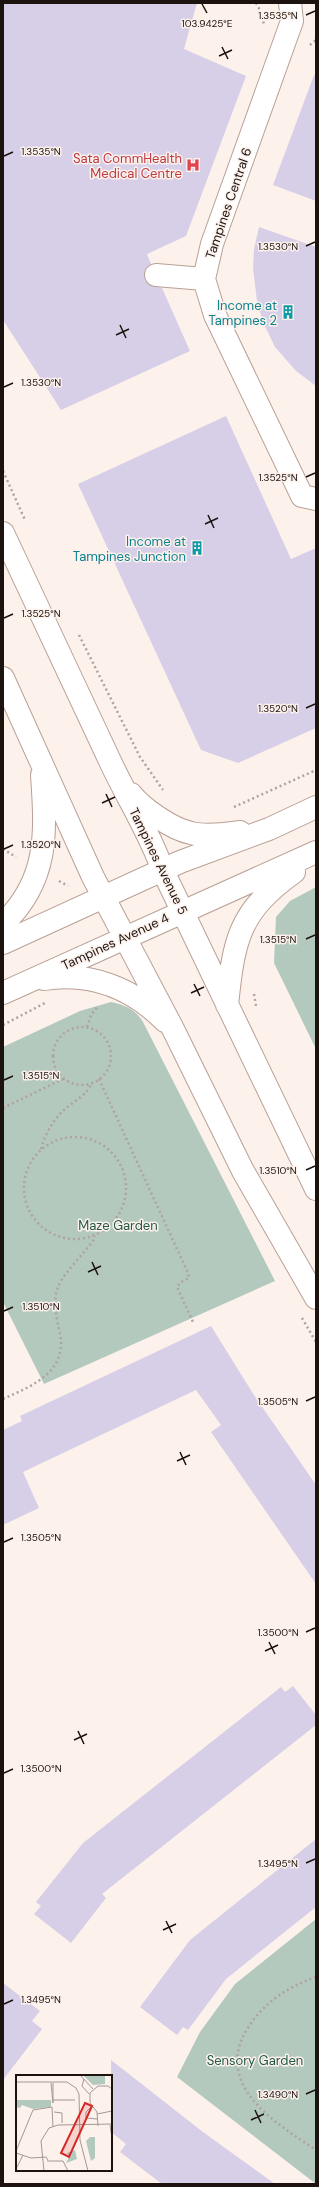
<svg xmlns="http://www.w3.org/2000/svg" width="319" height="2187" font-family="'DM Sans',sans-serif">
<rect width="100%" height="100%" fill="#fdf1ec"/>
<path fill="#b3c9be" d="M316 887V1049L274 963 276 917 290 901Z
M111 1002C125 1005 135 1009 143 1022L275 1281 44 1384 3 1302V1047L80 1011Z
M316 1919V2184L177 2077 200 2032 235 1984Z"/>
<path fill="#d7cfe7" d="M3 3H197L184 49 246 76 186 236 147 254 151 264 146 268 145 280 149 285 162 288 190 351 61 410 3 320Z
M314 75 316 76V201L273 185Z
M259 227 316 247V386L296 371 275 347 263 322 257 301 253 268 254 249Z
M226 416 291 559 316 548V728L238 763 201 750 78 484Z
M211 1326 252 1392 316 1485V1584L211 1432 221 1425 196 1390 23 1472 39 1508 3 1525V1430L22 1421 20 1416Z
M293 1686 316 1715V1725L102 1894 106 1898 71 1943 34 1914 41 1906 36 1902 83 1843 281 1687 285 1692Z
M316 1839V1907L226 1979 188 2030 183 2027 177 2035 140 2007 190 1940Z
M3 1983 40 2011 32 2021 42 2029 3 2080Z
M111 2060 203 2132 275 2184H162L120 2152 126 2144 111 2132Z"/>
<g fill="none" stroke-linecap="round" stroke-linejoin="round">
<defs>
<path id="minor" d="M290 3 292 21 212 244 204 279 215 315 302 496 316 499
M156 275 204 279"/>
<path id="major" d="M3 533C38 609 74 685 110 761 127 798 150 833 163 871L316 1189
M3 678 93 877 173 1029 243 1171 316 1298
M131 794C143 809 172 829 191 833 206 837 225 834 240 832
M3 924C49 880 46 833 42 775
M3 943 180 862 269 829 316 807
M44 979C91 972 132 988 165 1021
M3 993 316 852
M227 1005C234 940 238 912 294 872"/>
</defs>
<use href="#minor" stroke="#b9a094" stroke-width="24"/>
<use href="#major" stroke="#b9a094" stroke-width="24"/>
<path stroke="#aea39f" stroke-width="2.5" stroke-dasharray="2 3" stroke-linecap="butt" d="M256 3 260 10 264 24
M310 45 316 40
M3 471 25 520
M79 635 140 757 163 790
M234 807 316 770
M3 849 16 857
M59 881 68 886
M254 994 256 1006
M3 1025 45 1003
M53 1056a29 29 0 1 1 58 0a29 29 0 1 1-58 0Z
M87 1027 91 1015 98 1006
M99 1079 188 1273 189 1278 181 1282 177 1287 193 1322
M3 1108 63 1079
M24 1188a51 51 0 1 1 102 0a51 51 0 1 1-102 0Z
M41 1149C45 1134 53 1120 65 1109 74 1101 86 1096 91 1084
M302 1318 316 1342
M3 1399C34 1385 70 1371 59 1329 56 1316 53 1299 58 1287 64 1271 95 1243 95 1236
M316 1977C288 1987 266 2001 249 2026 211 2084 274 2122 316 2150"/>
<use href="#minor" stroke="#fff" stroke-width="22"/>
<use href="#major" stroke="#fff" stroke-width="22"/>
</g>
<path fill="none" stroke="#1c130f" stroke-width="1.5" d="M202 4 207 13M306 15 315 11M222 47 228 59M219 56 232 50M4 156 13 152M306 246 315 242M120 325 126 338M116 335 129 329M4 387 13 383M306 477 315 473M208 515 214 528M205 524 218 518M4 618 13 614M306 708 315 704M106 794 112 807M102 803 115 797M4 849 13 845M306 939 315 935M194 984 200 996M191 993 204 987M4 1080 13 1076M306 1170 315 1166M92 1262 98 1275M88 1272 101 1266M4 1311 13 1307M306 1401 315 1397M180 1452 186 1465M177 1461 190 1455M4 1542 13 1538M306 1632 315 1628M269 1642 275 1654M265 1651 278 1645M78 1731 84 1744M74 1740 87 1734M4 1773 13 1769M306 1863 315 1859M166 1921 172 1933M163 1930 176 1924M4 2004 13 2000M306 2094 315 2090M255 2110 261 2123M251 2120 264 2114"/>
<defs>
<symbol id="hospital-bare" viewBox="-9 -9 18 18"><path d="M-5-5h3v3.5h4V-5h3V5h-3V1.5h-4V5h-3Z" fill="#e0444e" stroke="#fdf1ec" stroke-width="2.5" paint-order="stroke"/></symbol>
<symbol id="building-bare" viewBox="-9 -9 18 18"><path d="M-4-6H4V6H1V3H-1V6H-4ZM-2.5-4.3h1.7v1.8h-1.7ZM.8-4.3h1.7v1.8H.8ZM-2.5-1h1.7V.8h-1.7ZM.8-1h1.7V.8H.8Z" fill="#0f9aa8" stroke="#fdf1ec" stroke-width="2.5" paint-order="stroke"/></symbol>
</defs>
<g fill-rule="evenodd">
<use href="#hospital-bare" x="183" y="155" width="20" height="20"/>
<use href="#building-bare" x="278" y="302" width="20" height="20"/>
<use href="#building-bare" x="187" y="538" width="20" height="20"/>
</g>
<g text-anchor="middle" stroke-width="3" stroke-linejoin="round" paint-order="stroke">
<g font-size="13" fill="#be3a42" stroke="#fdf1ec" text-anchor="end">
<text x="182" y="163">Sata CommHealth<tspan x="182" dy="15">Medical Centre</tspan></text>
</g>
<g font-size="13" fill="#1c130f" stroke="#fdf1ec">
<text transform="translate(228 203) rotate(-71)" y="5">Tampines Central 6</text>
<text transform="translate(159 861) rotate(64)" y="5">Tampines Avenue 5</text>
<text transform="translate(115 941) rotate(-25)" y="5">Tampines Avenue 4</text>
</g>
<g font-size="13" fill="#0d838f" stroke="#fdf1ec" text-anchor="end">
<text x="277" y="310">Income at<tspan x="277" dy="15">Tampines 2</tspan></text>
<text x="186" y="546">Income at<tspan x="186" dy="15">Tampines Junction</tspan></text>
</g>
<g font-size="13" fill="#225b45" stroke="#fdf1ec">
<text x="118" y="1230">Maze Garden</text>
<text x="255" y="2065">Sensory Garden</text>
</g>
</g>
<g transform="translate(16 2075)">
<rect width="96" height="96" fill="#fdf1ec"/>
<path d="M67 0H89V9L77 10ZM0 25H35V32L17 34 6 30 4 33 0 32ZM74 62H79V83L75 86 70 66ZM59 75 61 84 50 88 53 82 51 78Z" fill="#b3c9be"/>
<path fill="none" stroke="#a39894" stroke-width="1" d="M64 0 77 14M68 4 66 11 73 19M0 7H51L60 13 63 19 64 65 72 96M35 8 37 28V8M37 25H59M76 31 70 37V43L81 44M36 32 37 52M38 37 46 38V48M81 39 96 36M94 50 96 63M82 51 81 37 74 28V18L82 11H92L96 14M0 76 17 35 36 32M0 78 15 83 30 82 32 85M31 86H47L52 96M0 94 7 80M28 96 25 66 33 53 42 50 96 49"/>
<path fill="#d62828" fill-opacity="0.15" stroke="#d62828" stroke-width="2" d="M69 28 76 31 53 82 45 78Z"/>
<rect width="96" height="96" fill="none" stroke="#1c130f" stroke-width="2"/>
</g>
<g font-size="10" text-anchor="middle" fill="#1c130f" stroke="#fdf1ec" stroke-width="3" stroke-linejoin="round" paint-order="stroke">
<text x="278" y="19">1.3535°N</text>
<text x="207" y="27">103.9425°E</text>
<text x="41" y="155">1.3535°N</text>
<text x="278" y="250">1.3530°N</text>
<text x="41" y="386">1.3530°N</text>
<text x="278" y="481">1.3525°N</text>
<text x="41" y="617">1.3525°N</text>
<text x="278" y="712">1.3520°N</text>
<text x="41" y="848">1.3520°N</text>
<text x="278" y="943">1.3515°N</text>
<text x="41" y="1079">1.3515°N</text>
<text x="278" y="1174">1.3510°N</text>
<text x="41" y="1310">1.3510°N</text>
<text x="278" y="1405">1.3505°N</text>
<text x="41" y="1541">1.3505°N</text>
<text x="278" y="1636">1.3500°N</text>
<text x="41" y="1772">1.3500°N</text>
<text x="278" y="1867">1.3495°N</text>
<text x="41" y="2003">1.3495°N</text>
<text x="278" y="2098">1.3490°N</text>
</g>
<rect width="319" height="2187" fill="none" stroke="#1c130f" stroke-width="8"/>
</svg>
